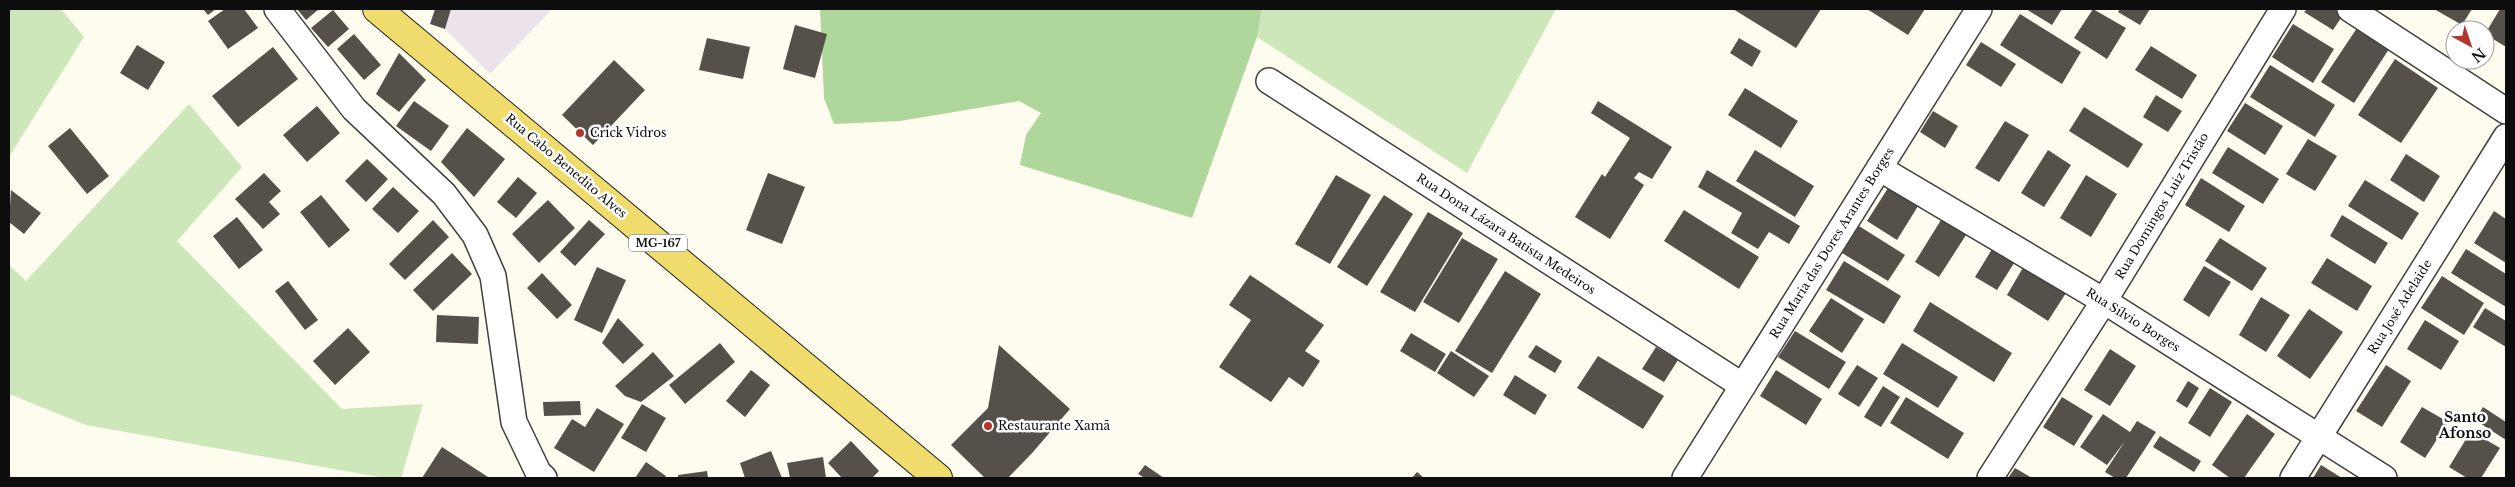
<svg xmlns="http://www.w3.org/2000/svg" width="2515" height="487" font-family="'Libre Baskerville',serif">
<rect width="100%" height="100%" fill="#fefcee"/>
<path fill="#ebe2eb" d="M451 9H552L490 74 445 29Z"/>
<path fill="#cde6ba" d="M9 9H61L84 37 9 157Z
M1262 9H1556L1467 173 1257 37Z
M189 104 242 167 177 241 342 409 423 404 401 478H385L86 425 9 394V265L26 281Z"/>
<path fill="#afd69b" d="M820 9H1262L1257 37 1192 218 1020 165 1026 135 1041 113 1019 101 900 121 834 124 824 98Z"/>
<path fill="#55504a" d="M203 9H216L208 15Z
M225 9H244L258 28 228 49 208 21Z
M297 9H319L306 20Z
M435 9H451L445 29 430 24Z
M1733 9H1821L1796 48Z
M1867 9H1925L1908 35Z
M2026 9H2062L2052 25Z
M2093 9 2126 28 2107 59 2074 38Z
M2120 9H2150L2140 25 2118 12Z
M2307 9H2341L2345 12 2333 30 2304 12Z
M2434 9H2472L2462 25Z
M2500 9H2506V47L2485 34Z
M333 10 349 29 328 47 311 28Z
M2020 14 2081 52 2062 84 2000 45Z
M2293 24 2334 49 2313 83 2272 57Z
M795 25 827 34 815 78 783 69Z
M2357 28 2389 49 2354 103 2321 82Z
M354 34 381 65 364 80 337 49Z
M707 38 750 47 743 79 699 70Z
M1739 38 1761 51 1752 67 1730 53Z
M1981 42 2016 64 2001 87 1966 65Z
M137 45 165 62 148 90 120 73Z
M2151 46 2197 75 2182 99 2135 70Z
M273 47 298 79 238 127 212 96Z
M399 53 426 80 399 112 376 94Z
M2395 59 2438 88 2401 143 2358 115Z
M614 60 645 90 593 145 562 115Z
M2270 65 2335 105 2315 137 2250 97Z
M1745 88 1798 121 1781 148 1728 115Z
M2156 95 2182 111 2168 132 2143 117Z
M414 101 449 126 431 151 396 126Z
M1598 101 1672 147 1652 179 1639 172 1634 178 1644 185 1610 239 1575 217 1602 174 1605 177 1630 138 1591 113Z
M2245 103 2283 126 2265 155 2227 131Z
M317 106 340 133 307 162 283 135Z
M2084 107 2143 144 2128 168 2069 131Z
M1933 111 1958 126 1945 148 1920 132Z
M2005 121 2029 135 1999 182 1975 168Z
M70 128 109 176 87 194 48 146Z
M467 128 505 159 474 197 441 162Z
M2308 139 2337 156 2315 191 2286 174Z
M2228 147 2279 179 2263 204 2212 173Z
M1755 150 1814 186 1795 217 1736 181Z
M2048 150 2071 165 2044 207 2021 193Z
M2406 154 2440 176 2424 202 2390 180Z
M367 159 388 179 366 202 345 181Z
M1707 170 1800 226 1789 244 1769 232 1758 249 1731 233 1742 213 1698 187Z
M264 173 281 191 269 202 280 214 263 229 235 199Z
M768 173 805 187 782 244 746 230Z
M1336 175 1371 195 1330 264 1295 244Z
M2086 175 2117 194 2091 237 2060 218Z
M518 177 537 193 516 218 497 202Z
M2201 178 2245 206 2229 232 2185 205Z
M2365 180 2419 213 2402 240 2348 206Z
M393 187 419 211 398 233 372 209Z
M1888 188 1918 206 1897 240 1867 221Z
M11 190 41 213 24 234 9 222Z
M321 195 350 230 329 248 300 212Z
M1384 195 1413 214 1367 286 1337 267Z
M548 200 575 228 539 263 512 234Z
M1684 210 1759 257 1739 289 1664 241Z
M2494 211 2506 219V263L2474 243Z
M1428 212 1463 233 1415 312 1380 292Z
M2342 215 2388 243 2375 264 2330 236Z
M237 217 263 250 239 269 213 236Z
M433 220 449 237 405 280 389 264Z
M589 220 605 234 575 266 560 252Z
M1941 220 1966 235 1939 277 1915 262Z
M1859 226 1905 255 1888 281 1842 253Z
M1462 238 1498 259 1459 323 1423 302Z
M2220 238 2267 268 2252 291 2205 261Z
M1994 246 2016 260 1997 290 1975 277Z
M2466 249 2506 274V307L2451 273Z
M452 253 472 274 433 311 413 290Z
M2327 258 2372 286 2357 311 2311 283Z
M1844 261 1901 296 1884 324 1826 290Z
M2024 266 2066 293 2048 321 2007 295Z
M2204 266 2231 282 2209 317 2183 300Z
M597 267 626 280 602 333 574 320Z
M1505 271 1541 294 1492 373 1455 351Z
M542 273 572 305 557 319 527 288Z
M1250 275 1324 325 1305 351 1320 361 1303 387 1289 377 1271 402 1219 367 1251 320 1229 305Z
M2442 276 2484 303 2464 335 2421 308Z
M288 281 318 320 305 330 275 291Z
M2261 297 2290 315 2266 352 2239 335Z
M1831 298 1864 319 1842 353 1809 331Z
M1930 302 2012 353 1994 382 1913 331Z
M2485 308 2506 321V347L2473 327Z
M2309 309 2343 332 2310 379 2277 356Z
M437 315 479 317 478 344 436 342Z
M618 318 644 345 623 364 602 343Z
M2425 320 2459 341 2441 370 2407 349Z
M348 328 370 352 335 385 313 361Z
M1795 331 1846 362 1829 389 1778 357Z
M1411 333 1446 354 1435 372 1400 351Z
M720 343 735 362 685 404 669 385Z
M1902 343 1958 377 1938 408 1883 374Z
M999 345 1070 409 1033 452 1008 478H985L951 445 988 408Z
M1536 345 1562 361 1555 373 1528 357Z
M1656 347 1678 360 1664 382 1642 369Z
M2110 349 2136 366 2110 406 2084 390Z
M1451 351 1489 376 1474 397 1437 373Z
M653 352 674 376 641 402 625 396 615 386Z
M1598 356 1664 396 1643 429 1577 388Z
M1857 365 1878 378 1859 407 1838 394Z
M2386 365 2411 381 2382 427 2356 411Z
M751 370 770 385 745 417 726 401Z
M1776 370 1822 399 1806 425 1760 396Z
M1515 375 1547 395 1535 415 1503 395Z
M2188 381 2199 388 2187 408 2176 401Z
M1883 386 1900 397 1881 427 1864 417Z
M2210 388 2232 402 2210 437 2188 423Z
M1906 397 1964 433 1948 459 1890 423Z
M2062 397 2093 416 2074 446 2043 427Z
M580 401 581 415 544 416 543 402Z
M642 404 666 418 646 452 621 438Z
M2422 407 2448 422 2425 458 2400 442Z
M2483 407 2506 422V440L2475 420Z
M597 408 624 424 594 472 554 448 572 419 585 427Z
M2103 414 2130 432 2137 421 2156 432 2126 478H2115L2105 472 2125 441 2107 465 2080 447Z
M2247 414 2275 434 2244 478H2230L2212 465Z
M2471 431 2500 448 2481 478H2467L2449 467Z
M2160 436 2201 461 2194 472 2153 447Z
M851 441 879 471 872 478H842L828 463Z
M442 447 488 477 487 478H422Z
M771 451 782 478H745L740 463Z
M823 457 826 478H790L787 463Z
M646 462 666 476 665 478H635Z
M1145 465 1164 478H1145L1138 474Z
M2321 465 2342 478H2313Z
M2015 468 2032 478H2008Z
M707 471 708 478H678V475Z
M1417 472 1424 478H1412Z"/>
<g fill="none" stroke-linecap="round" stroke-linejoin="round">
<defs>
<path id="minor" d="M277 9 354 109 444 194 475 235 493 276 514 422 538 472 544 478
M2350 9 2506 111
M1269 81 1743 386
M1879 168 2104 301 2384 478
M1685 478 1979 9
M1990 478 2104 301 2283 9
M2293 478 2506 137"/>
<path id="primary" d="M377 9 938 478"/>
</defs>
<use href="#minor" stroke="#404040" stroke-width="28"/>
<use href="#primary" stroke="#1e1e1e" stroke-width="30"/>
<use href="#minor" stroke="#fff" stroke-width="25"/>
<use href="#primary" stroke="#efdc6d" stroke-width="28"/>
</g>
<g fill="#b4352e" stroke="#fff" stroke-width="2">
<circle cx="580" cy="133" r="5"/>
<circle cx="988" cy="426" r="5"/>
</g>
<g text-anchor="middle" stroke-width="5" stroke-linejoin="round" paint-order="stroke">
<rect fill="#fff" stroke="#565656" stroke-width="1" x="629" y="234.5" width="58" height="17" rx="4"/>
<g font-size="11" font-weight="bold" fill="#0d0d0d">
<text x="658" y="247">MG-167</text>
</g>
<g font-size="12" fill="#0d0d0d" stroke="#fff" text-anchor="start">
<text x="590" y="137">Crick Vidros</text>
<text x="998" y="430">Restaurante Xamã</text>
</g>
<g font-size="12" fill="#0d0d0d" stroke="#fff">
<text transform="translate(566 166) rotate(40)" y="4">Rua Cabo Benedito Alves</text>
<text transform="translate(2162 206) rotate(-59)" y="4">Rua Domingos Luiz Tristão</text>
<text transform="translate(1506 234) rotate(33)" y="4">Rua Dona Lázara Batista Medeiros</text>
<text transform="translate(1832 243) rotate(-58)" y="4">Rua Maria das Dores Arantes Borges</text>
<text transform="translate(2400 307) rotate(-58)" y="4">Rua José Adelaide</text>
<text transform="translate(2133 320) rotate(32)" y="4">Rua Sílvio Borges</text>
</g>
<g font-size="14" font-weight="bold" fill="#0d0d0d" stroke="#fff">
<text x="2465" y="422">Santo<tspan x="2465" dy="16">Afonso</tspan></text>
</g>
</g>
<rect width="2515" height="487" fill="none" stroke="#0d0d0d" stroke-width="20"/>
<g transform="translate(2470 45) rotate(140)"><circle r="24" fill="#ffffff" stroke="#9e9e9e"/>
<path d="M0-4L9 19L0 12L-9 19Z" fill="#b4352e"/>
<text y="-8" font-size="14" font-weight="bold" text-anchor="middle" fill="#0d0d0d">N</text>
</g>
</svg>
